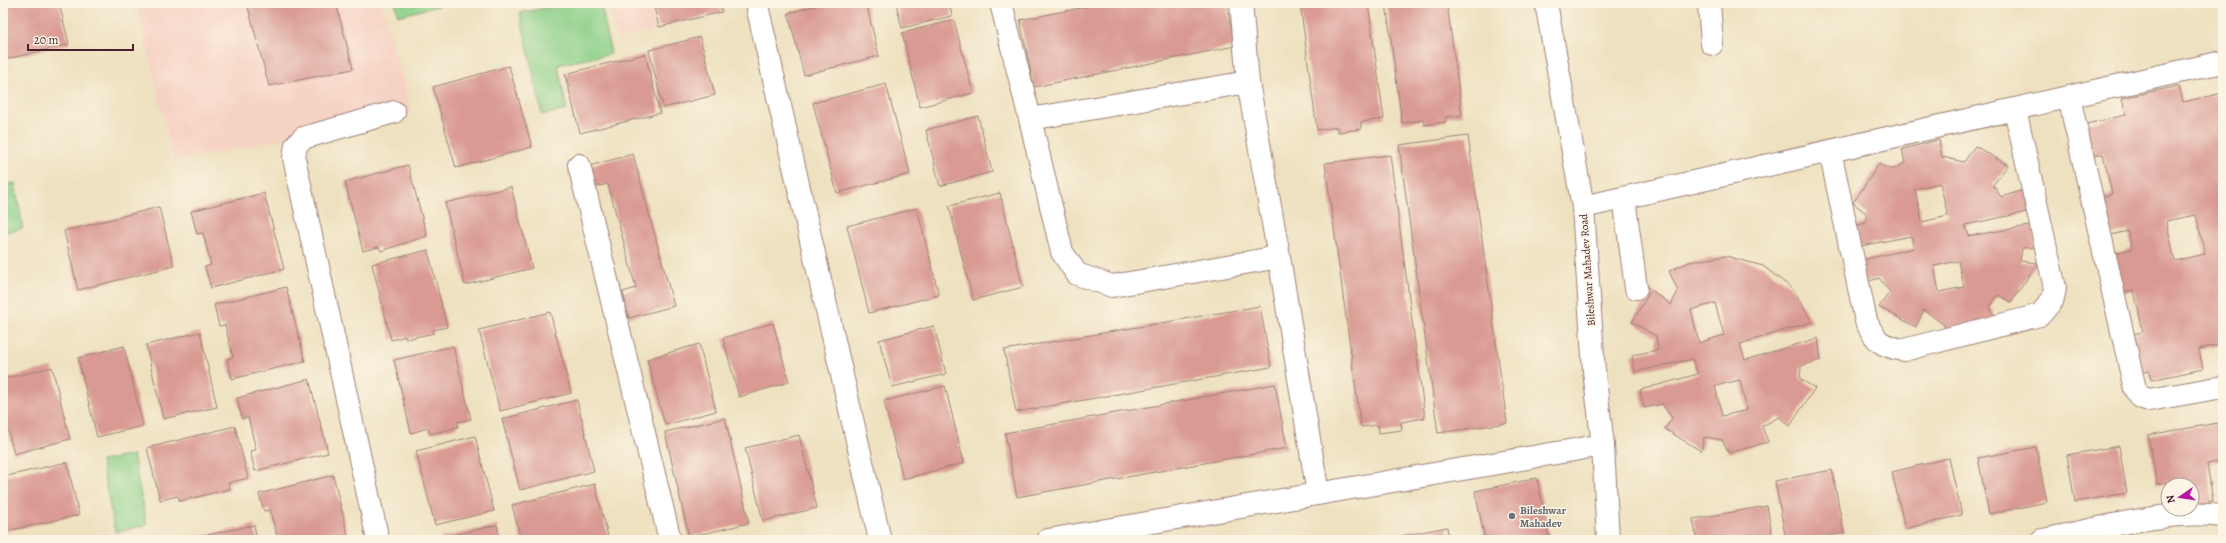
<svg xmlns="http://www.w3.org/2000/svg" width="2226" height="543" font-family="Alegreya,serif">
<rect width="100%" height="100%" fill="#fcf5e5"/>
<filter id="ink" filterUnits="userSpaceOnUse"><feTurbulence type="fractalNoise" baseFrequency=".025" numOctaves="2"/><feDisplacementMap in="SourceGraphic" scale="8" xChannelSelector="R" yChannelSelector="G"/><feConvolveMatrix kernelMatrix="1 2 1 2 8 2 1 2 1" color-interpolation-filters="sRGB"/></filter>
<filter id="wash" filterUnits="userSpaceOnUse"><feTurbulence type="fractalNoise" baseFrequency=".012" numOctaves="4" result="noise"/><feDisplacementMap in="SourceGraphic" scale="16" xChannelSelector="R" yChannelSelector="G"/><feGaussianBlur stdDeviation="0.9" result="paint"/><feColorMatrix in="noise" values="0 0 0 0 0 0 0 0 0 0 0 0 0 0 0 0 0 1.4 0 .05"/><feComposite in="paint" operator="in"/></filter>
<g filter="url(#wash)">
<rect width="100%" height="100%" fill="#eee1c0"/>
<path fill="#f6d2c3" d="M136 3H382L412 113 174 161Z
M607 3H651L656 30 617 39Z"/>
<path fill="#8dd089" stroke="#6c785a" d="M395 3H449L398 16Z
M570 3H601L611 54 558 65 567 110 542 115 520 13Z
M15 183 23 228 3 233V185Z
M133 455 147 525 115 532 101 461Z"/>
<g id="blocks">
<path fill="#d99a93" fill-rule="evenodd" d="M3 3H59L69 44 3 60Z
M247 3H336L353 69 269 86Z
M653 3H720L722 12 659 27Z
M826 3H866L879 56 804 75 788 13Z
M896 3H949L952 16 902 28Z
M1105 3H1226L1235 46 1034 87 1020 20Z
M1300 3H1368L1384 119 1361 122V129L1338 132 1337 127 1317 130Z
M1386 3H1447L1462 115 1446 117V122L1424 125 1423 120 1402 123Z
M954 20 973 93 920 107 902 33Z
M700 37 715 95 663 108 649 50Z
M645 54 660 113 580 133 565 74Z
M509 66 532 147 456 168 433 87Z
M886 84 910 174 837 193 813 103Z
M2179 86 2183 102 2223 93V344L2199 349 2203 369 2151 380 2149 371 2137 374 2128 335 2143 332 2134 290 2119 293 2110 254 2132 249 2128 231 2106 236 2098 198 2112 194 2103 154 2089 157 2082 125 2126 115 2122 98ZM2196 215 2205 254 2175 261 2166 221Z
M978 116 992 172 940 186 926 130Z
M1468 136 1507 423 1438 433 1399 145Z
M1939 140 1942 157 1964 162 1975 146 2008 165 1993 185 2001 197 2027 189 2032 211 1965 225 1969 236 2035 225 2036 247 2022 248 2020 261 2038 263 2011 302 1998 295 1990 307 1997 321 1948 336 1944 325 1924 310 1916 327 1879 307 1890 292 1879 278 1863 283 1858 261 1914 248 1911 236 1856 247 1851 227 1866 223V213L1853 203 1879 164 1892 170 1905 163 1902 149ZM1940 183 1948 216 1922 222 1915 189ZM1958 261 1964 287 1939 292 1934 266Z
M633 154 674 306 629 318 623 292 636 288 608 184 594 187 589 166Z
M1390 155 1425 418 1401 422 1402 430 1379 433 1378 425 1361 427 1325 163Z
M408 165 427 236 381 251 379 247 363 251 345 182Z
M511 187 532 268 465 285 445 203Z
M264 193 284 269 211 288 205 267 211 265 203 233 197 234 191 211Z
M1000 193 1023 287 973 300 949 206Z
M159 207 174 266 78 290 64 231Z
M917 208 939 295 869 313 847 226Z
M428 250 447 327 433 330 434 333 406 339V336L391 340 372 264Z
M1726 256 1763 266 1793 289 1812 322 1740 344 1745 360 1818 338 1821 360 1801 366 1800 379 1815 388 1790 426 1779 417 1762 426 1768 442 1729 453 1722 440 1704 437 1701 451 1665 429 1672 418 1662 404 1644 408 1640 390 1698 374 1692 359 1635 372 1632 355 1658 350 1656 336 1632 322 1651 290 1671 305 1678 291 1669 271 1689 262ZM1715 303 1724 335 1699 343 1691 310ZM1740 380 1747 410 1722 416 1715 386Z
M286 287 305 361 232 379 227 359 233 357 225 325 219 326 214 305Z
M1260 306 1271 367 1016 412 1004 350Z
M550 312 571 393 500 411 479 330Z
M773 323 789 382 739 397 723 338Z
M934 326 946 374 892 387 879 340Z
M200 332 217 407 163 419 146 345Z
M699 344 716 411 665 425 647 359Z
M124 346 143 426 97 437 78 358Z
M453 346 471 419 457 422 458 427 430 434 428 428 411 433 394 360Z
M52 367 70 439 14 454 3 410V379Z
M309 379 328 453 255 471 250 451 256 450 248 417 242 419 237 398Z
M1275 384 1287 448 1017 497 1005 433Z
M945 386 964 463 903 479 884 401Z
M577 400 594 471 520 490 502 419Z
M725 418 749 523 689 537 665 432Z
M2218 423 2223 461 2207 464 2213 501 2192 505V485H2187L2186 479 2157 484 2148 435Z
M235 426 248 478 228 483 230 489 180 501 178 496 160 500 147 448Z
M799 435 817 508 763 521 745 448Z
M475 436 494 511 435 525 416 451Z
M2119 446 2127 493 2075 502 2067 455Z
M2036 447 2047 502 1989 514 1978 458Z
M1949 458 1962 515 1905 529 1892 472Z
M67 462 79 515 3 532V477Z
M1832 470 1844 533 1806 540H1786L1775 481Z
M333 475 349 540H278L270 510 264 511 259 494Z
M1537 478 1550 540H1485L1475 491Z
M595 484 609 540H521L512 505Z
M1767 506 1773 540H1697L1693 519Z
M254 525 257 540H193V538Z
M497 525 500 540H440V538Z
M1447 527 1449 540H1386V539Z"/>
</g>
</g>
<g filter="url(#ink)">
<use href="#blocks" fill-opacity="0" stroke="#9c8076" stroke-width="1"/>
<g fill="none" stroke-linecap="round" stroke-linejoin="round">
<defs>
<path id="minor" d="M1001 3 1030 119
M1241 3 1248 82
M1546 3 1583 207 1594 371 1603 445 1608 540
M1709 3 1712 44
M758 10 880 540
M2069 97 2135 389 2140 397 2149 400 2223 387
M1830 151 1866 321C1876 342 1881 346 1904 350L2040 315 2053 299 2055 288 2015 109
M579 165 670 540
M1624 198 1636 288
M1583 207 2218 63 2223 64
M1279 257 1248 82 1030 119 1062 252 1077 274 1112 286 1279 257 1318 494
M378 540 294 158 296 145 303 138 394 112
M1048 540 1603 445
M2042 540C2099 529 2165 509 2223 516"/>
</defs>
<use href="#minor" stroke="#9c8076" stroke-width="24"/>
<use href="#minor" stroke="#fff" stroke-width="22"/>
</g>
</g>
<circle fill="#6b7280" stroke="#fcf5e5" stroke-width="1.5" cx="1512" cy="516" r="4"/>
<g text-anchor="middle" stroke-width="3" stroke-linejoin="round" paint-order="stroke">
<g font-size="11" fill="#4a1f2b" stroke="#fcf5e5">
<text transform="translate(1587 270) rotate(-94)" y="4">Bileshwar Mahadev Road</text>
</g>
<g font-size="11" font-weight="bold" fill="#5b616d" stroke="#fcf5e5" text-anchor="start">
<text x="1520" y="514">Bileshwar<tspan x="1520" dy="13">Mahadev</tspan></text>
</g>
</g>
<rect width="2226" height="543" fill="none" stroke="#fcf5e5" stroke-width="16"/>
<g transform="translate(2180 497) rotate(257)"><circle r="19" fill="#fcf5e5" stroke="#b59f9b"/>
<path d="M0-3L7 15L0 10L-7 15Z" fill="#b5179e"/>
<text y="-6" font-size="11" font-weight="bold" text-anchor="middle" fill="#4a1f2b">N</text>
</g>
<path d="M28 44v6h105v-6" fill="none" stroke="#4a1f2b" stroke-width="2"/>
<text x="34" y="44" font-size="12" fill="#4a1f2b" stroke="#fcf5e5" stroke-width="3" paint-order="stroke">20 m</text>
</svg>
